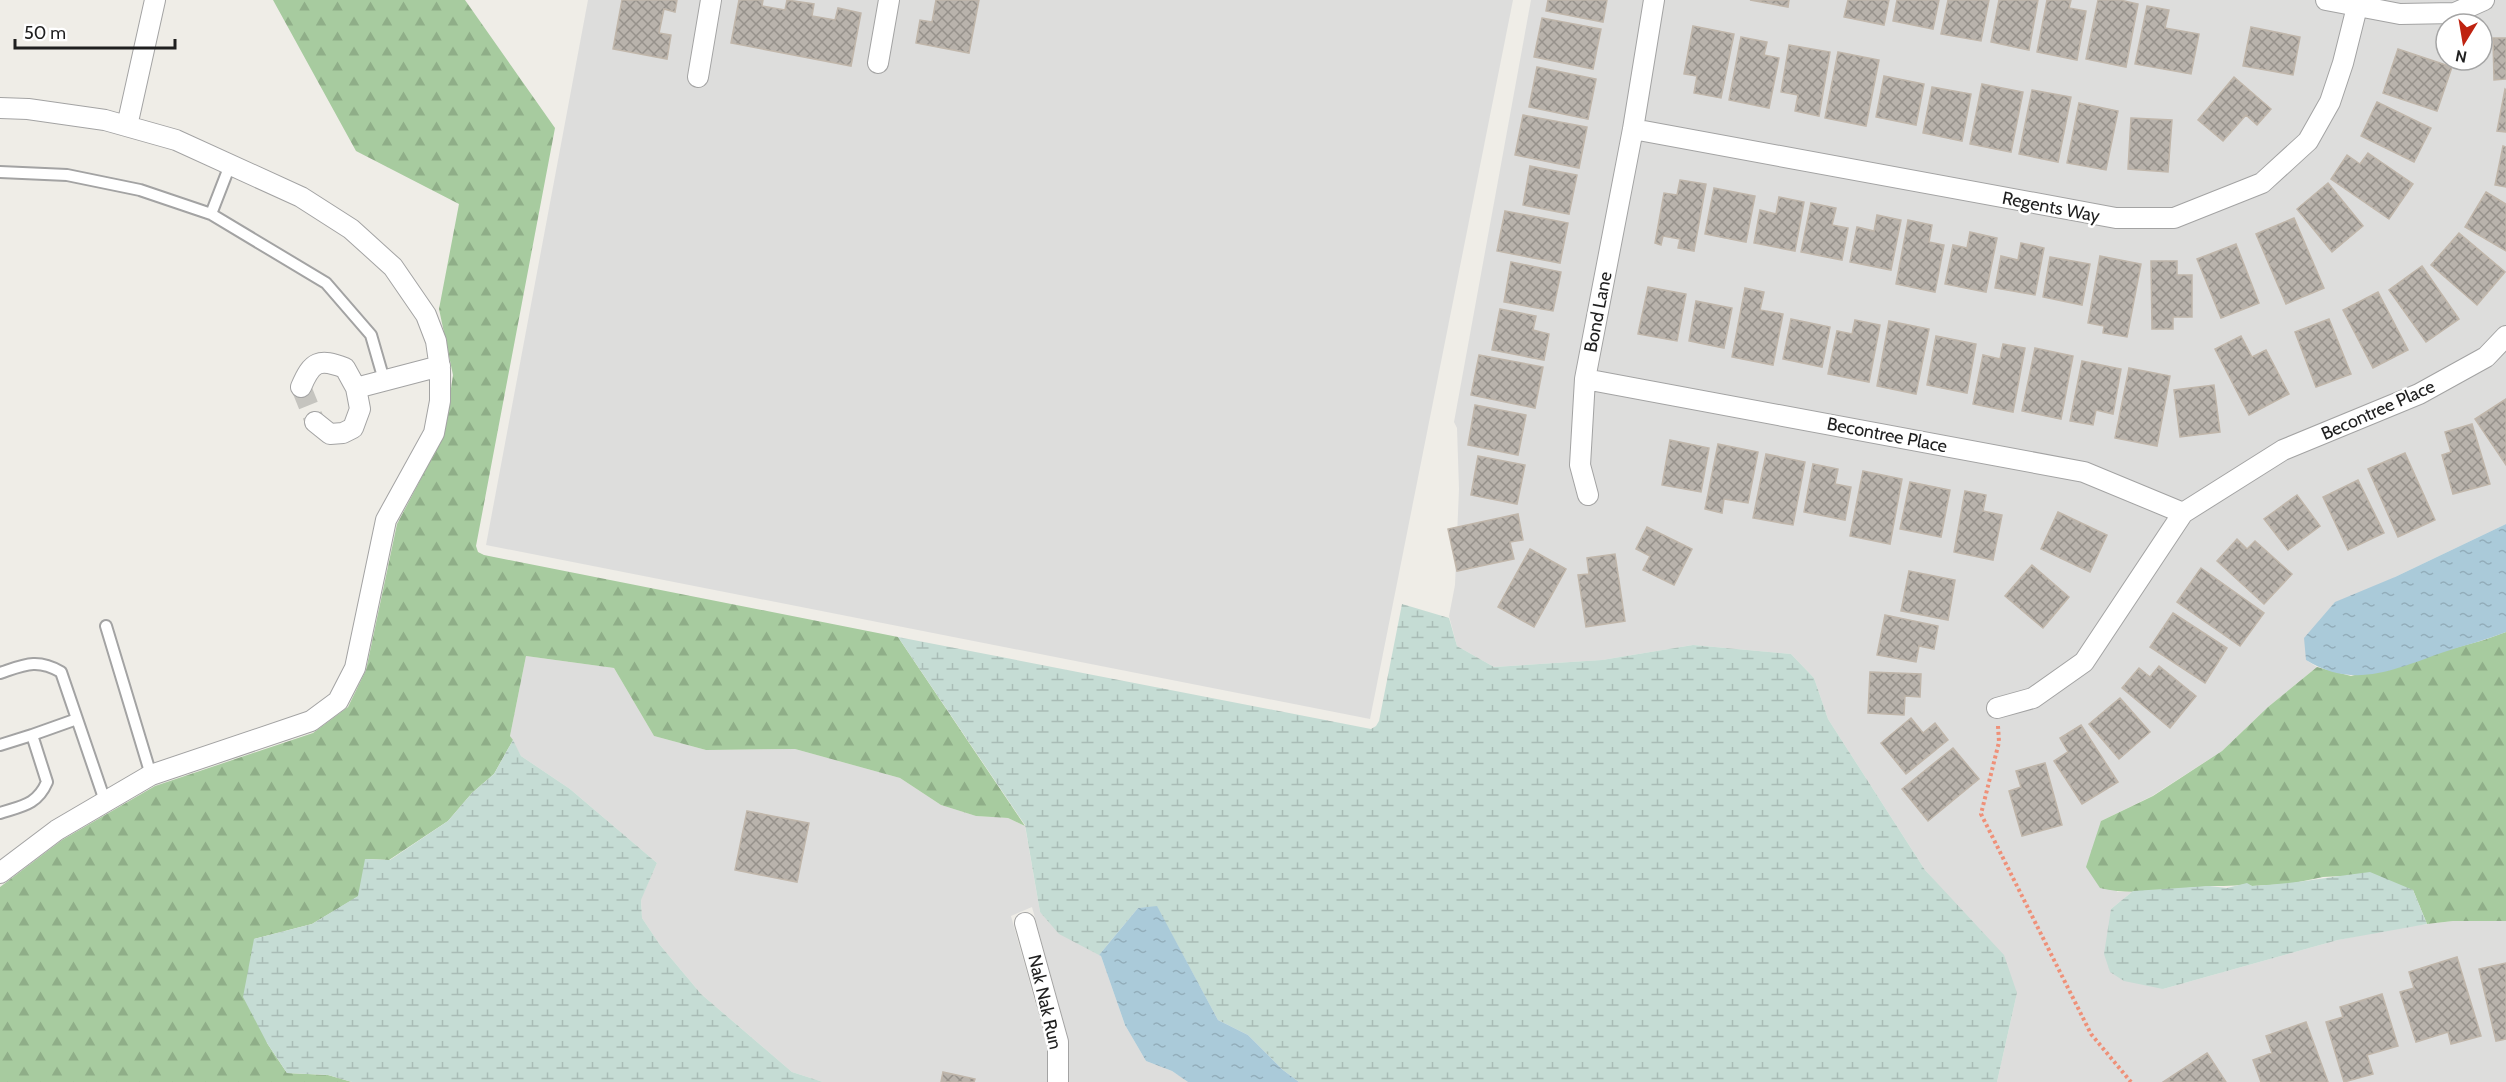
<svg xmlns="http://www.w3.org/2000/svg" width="2506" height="1082" font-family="Cabin,sans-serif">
<defs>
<pattern id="forest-firs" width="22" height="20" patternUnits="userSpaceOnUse" patternTransform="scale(1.5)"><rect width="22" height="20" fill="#a7cb9f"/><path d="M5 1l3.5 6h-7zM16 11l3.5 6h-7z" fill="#8fae88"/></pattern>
<pattern id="wetland-marsh" width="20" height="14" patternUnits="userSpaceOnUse" patternTransform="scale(1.5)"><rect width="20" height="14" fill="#c5dcd4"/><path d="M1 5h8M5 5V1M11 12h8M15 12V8" fill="none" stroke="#a9bcb6"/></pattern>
<pattern id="water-ripples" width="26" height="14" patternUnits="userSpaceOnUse" patternTransform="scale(1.5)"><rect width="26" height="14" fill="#aacad9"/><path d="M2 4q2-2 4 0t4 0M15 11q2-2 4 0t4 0" fill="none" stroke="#92adba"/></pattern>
<pattern id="building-cross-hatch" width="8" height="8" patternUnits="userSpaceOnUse" patternTransform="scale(1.5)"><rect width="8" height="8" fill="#b9b3ac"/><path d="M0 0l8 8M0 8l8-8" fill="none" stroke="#96918b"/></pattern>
</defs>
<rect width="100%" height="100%" fill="#efede7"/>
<path fill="#dddddc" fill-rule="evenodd" d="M588 0H1513L1370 719 486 545Z
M1531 0H2506V524L2395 577 2306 660 2317 667 2268 707 2222 751 2152 796 2101 821 2117 892 2133 891 2111 909 2163 989 2338 940 2396 928 2453 921H2506V1082H1997L2017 993 1960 910 1925 870 1828 719 1814 678 1791 654 1693 645 1602 660 1494 667 1457 646 1449 616 1455 585 1459 489 1457 428 1454 422ZM2446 24H2482V60H2446Z
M526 656 614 668 654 736 706 750 795 749 900 778 941 805 976 816 1008 818 1025 826 1040 912 1101 956 1125 1025 1146 1061 1172 1071 1188 1082H1069L1068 1038 1032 907 1011 916 1047 1044V1082H823L792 1072 701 994 660 945 642 918 641 899 657 863 570 789 521 756 510 736Z"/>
<path fill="url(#forest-firs)" d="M273 0H465L555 128 476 546 478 552 484 555 898 637 1025 826 1008 818 976 816 941 805 900 778 795 749 706 750 654 736 614 668 526 656 510 736 513 740 494 774 472 793 448 821 389 860 366 859 359 896 312 924 254 939 267 1043 287 1073 328 1075 352 1082H0V887L62 840 155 786 313 733 348 707 366 670 397 524 444 435 453 375 439 309 459 204 356 151Z
M2506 632V921H2453L2427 924 2413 890 2341 876 2323 877 2289 884 2252 886 2247 884C2231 887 2216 885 2200 887 2167 889 2132 896 2100 888L2086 867 2101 821 2153 796 2222 751 2268 707 2317 667 2351 676 2484 640Z"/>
<path fill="url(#wetland-marsh)" d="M1402 604 1449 618 1457 646 1494 667 1602 660 1693 645 1791 654 1814 678 1828 719 1925 870 2004 955 2017 993 1997 1082H1299L1283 1070 1248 1035 1218 1020 1157 907 1138 908 1099 955 1059 934 1040 912 1025 825 898 637 1371 729 1376 726 1379 721Z
M513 740 521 756 570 789 657 863 641 900 642 918 660 945 701 994 792 1072 823 1082H352L328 1075 287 1073 267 1043 243 997 254 939 312 924 358 896 365 859 390 860 448 821 472 793 494 774Z
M2370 872 2413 890 2427 924 2338 940 2163 989 2124 981 2110 972 2104 954 2111 909 2133 891 2209 886 2227 888 2247 883 2252 886C2291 884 2330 877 2370 872Z"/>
<path fill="url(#water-ripples)" d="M2506 524V632C2486 640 2465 645 2444 652 2395 669 2354 690 2306 660L2304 638 2335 602 2395 577Z
M1157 906 1218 1020 1248 1035 1283 1070 1299 1082H1188L1172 1071 1146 1061 1125 1025 1101 956 1099 955 1138 908Z"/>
<path fill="url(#building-cross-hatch)" stroke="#c0b6aa" stroke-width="1.5" d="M622 0H677L675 12 664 9 659 33 671 35 667 59 613 49Z
M739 0H763L762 6 785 10 787 0 814 4 812 16 835 20 838 8 861 13 851 66 731 43Z
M936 0H979L969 53 916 43 920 20 932 22Z
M1548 0H1607L1603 22 1546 11Z
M1750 0H1789L1788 7Z
M1848 0H1889L1884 25 1844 17Z
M1897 0H1939L1933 29 1893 21Z
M1948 0H1989L1981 41 1941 34Z
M1999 0H2038L2029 50 1991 42Z
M2047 0H2071L2069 8 2086 11 2077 60 2037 52Z
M2098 0H2120L2138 4 2126 67 2086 59Z
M2147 6 2169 10 2165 28 2199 34 2191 74 2135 64Z
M1542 18 1601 29 1593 69 1534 57Z
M1693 26 1734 34 1721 98 1694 93 1697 76 1684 74Z
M2251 27 2300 37 2293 75 2243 66Z
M1741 37 1767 42 1764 55 1779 58 1769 108 1729 100Z
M2493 38H2506V79L2494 80Z
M1789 45 1830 52 1819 116 1795 111 1798 95 1781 92Z
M2398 49 2452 67 2437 111 2383 93Z
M1838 52 1879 60 1866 126 1825 118Z
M1537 67 1596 79 1588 119 1529 107Z
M1884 76 1924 84 1916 125 1876 117Z
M2234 77 2271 109 2257 125 2246 115 2223 141 2198 120Z
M1982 84 2023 92 2011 152 1970 144Z
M1932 87 1971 94 1962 141 1923 133Z
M2505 89 2506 90V132L2497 131Z
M2032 90 2071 97 2058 162 2019 154Z
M2377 102 2431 128 2414 162 2361 136Z
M2079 103 2118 111 2106 170 2067 163Z
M1523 115 1587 127 1579 168 1515 155Z
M2131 118 2172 120 2168 172 2128 169Z
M2503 146 2506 147V187L2495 185Z
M2368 153 2413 184 2389 219 2331 179 2347 155 2360 164Z
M1530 166 1577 175 1569 214 1523 205Z
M1680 180 1706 184 1694 251 1678 248 1680 239 1663 236 1661 245 1655 243 1664 193 1677 195Z
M2328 183 2363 226 2332 252 2297 209Z
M1714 188 1755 196 1746 242 1705 234Z
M2486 192 2506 204V251L2465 227Z
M1779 197 1804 202 1795 251 1754 243 1760 210 1776 214Z
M1811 203 1836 208 1832 225 1848 228 1842 260 1801 252Z
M1505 211 1568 223 1560 263 1497 251Z
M1877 215 1901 220 1891 270 1850 262 1857 227 1874 231Z
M2294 218 2324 288 2286 304 2256 234Z
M1908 220 1932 225 1929 242 1944 245 1935 292 1896 284Z
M1970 232 1997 238 1986 292 1945 284 1953 245 1967 248Z
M2459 233 2505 272 2477 305 2431 265Z
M2021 243 2044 248 2035 295 1995 288 2001 256 2018 260Z
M2236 244 2259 303 2221 318 2197 259Z
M2100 256 2141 264 2127 337 2103 333 2104 326 2088 323Z
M2050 257 2090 264 2082 305 2043 297Z
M2151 261H2177V275H2192V317H2173V329H2152Z
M1511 262 1561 272 1553 311 1504 302Z
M2422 266 2459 319 2426 342 2389 290Z
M1648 287 1686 294 1677 341 1638 334Z
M1745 288 1764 292 1760 310 1783 314 1773 365 1732 357Z
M2378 292 2408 350 2373 368 2343 310Z
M1696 301 1732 308 1724 348 1689 341Z
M1500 309 1536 316 1533 330 1549 334 1544 360 1492 350Z
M1791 319 1830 327 1822 367 1783 359Z
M2329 319 2351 374 2316 387 2295 332Z
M1855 320 1880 325 1869 382 1828 374 1837 331 1852 334Z
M1889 321 1929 329 1916 394 1877 386Z
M1936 336 1976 344 1967 393 1927 385Z
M2241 336 2252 357 2266 350 2289 394 2249 415 2215 349Z
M2003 344 2025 348 2013 412 1973 404 1983 355 2000 359Z
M2035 348 2073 356 2061 419 2022 411Z
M1479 355 1543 367 1535 408 1471 395Z
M2082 361 2121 369 2113 414 2096 410 2093 425 2070 421Z
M2129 368 2170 376 2157 446 2115 438Z
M2214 385 2220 432 2180 437 2174 390Z
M2506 399V465L2475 419Z
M1475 405 1526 415 1518 455 1468 445Z
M2472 424 2490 484 2453 494 2442 455 2451 452 2445 432Z
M1670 440 1709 448 1701 492 1662 485Z
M1718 444 1758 452 1748 503 1724 499 1722 513 1705 509Z
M2405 453 2435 520 2398 537 2368 469Z
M1766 454 1805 462 1793 525 1753 518Z
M1478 456 1525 465 1517 504 1471 495Z
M1813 464 1838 469 1835 484 1851 487 1845 520 1804 512Z
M1863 471 1902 479 1890 544 1850 536Z
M2358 480 2384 533 2348 550 2323 497Z
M1910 482 1950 490 1941 537 1900 529Z
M1965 491 1986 495 1983 511 2002 515 1993 560 1954 552Z
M2297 495 2320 526 2288 550 2264 519Z
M2058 512 2107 535 2090 572 2041 549Z
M1518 514 1523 540 1510 542 1514 559 1457 571 1448 529Z
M1647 527 1692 549 1674 585 1643 570 1650 556 1636 549Z
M2237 539 2247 549 2255 541 2292 574 2264 604 2217 561Z
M1530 549 1566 569 1534 627 1498 607Z
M1615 554 1625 621 1586 627 1578 575 1589 574 1587 558Z
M2032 565 2069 597 2043 628 2005 596Z
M2201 568 2264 613 2240 646 2177 602Z
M1909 571 1955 580 1948 620 1901 611Z
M2173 613 2227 648 2205 683 2150 647Z
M1885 615 1938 626 1934 649 1919 646 1916 662 1877 655Z
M2159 666 2196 696 2170 728 2122 688 2139 668 2150 677Z
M1870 672 1921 674 1920 697 1905 696 1904 715 1868 713Z
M2120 698 2150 732 2119 759 2089 724Z
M1911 718 1923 733 1935 723 1948 740 1906 774 1881 743Z
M2081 725 2118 782 2082 804 2054 761 2068 752 2060 738Z
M1953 748 1979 779 1928 821 1902 789Z
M2045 763 2062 825 2022 836 2009 791 2021 787 2016 771Z
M747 811 809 823 797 882 735 870Z
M2457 957 2481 1036 2451 1044 2448 1032 2416 1042 2400 992 2414 988 2409 972Z
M2506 963V1039L2496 1041 2479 969Z
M2382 994 2398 1046 2367 1055 2373 1074 2344 1082 2326 1022 2343 1017 2340 1007Z
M2306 1022 2328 1082H2261L2253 1060 2272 1053 2266 1036Z
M2207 1053 2226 1082H2163Z
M943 1072 975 1079 974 1082H941Z"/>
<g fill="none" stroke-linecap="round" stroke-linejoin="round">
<path stroke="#c5c4bf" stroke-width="20" stroke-dasharray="20 10" stroke-linecap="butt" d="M301 387 315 422"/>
<defs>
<path id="service" d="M0 172 67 175 140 190 211 214 326 283 371 335 384 380
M211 214 230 165
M106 626 151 775
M0 673C24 665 37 658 61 672L105 801
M0 745 32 735
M0 813C22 806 37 805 47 782L32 735 77 719"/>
<path id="minor" d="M2326 0 2400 14 2455 13 2484 0
M878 63 889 0
M698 77 711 0
M0 108 28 109 105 120 176 140 301 197 351 229 393 267 426 315 436 341 440 369V401L434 433 386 520 355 668 338 701 311 721 151 775 57 830 0 873
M127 126 155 0
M1633 129 2116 218H2174L2262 183 2308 141 2330 102 2343 63 2357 7
M1585 379 2084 472 2183 513 2283 450 2419 394 2486 357 2506 336
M301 387C312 361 319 358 345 368L356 388 440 366
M315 422 330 434 343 433 353 428 360 409 356 388
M1588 495 1580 465 1585 379 1633 129 1654 0
M1997 708 2033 698 2084 662 2183 513
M1025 923 1058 1042V1082"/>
</defs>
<use href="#service" stroke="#a3a3a3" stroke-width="14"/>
<use href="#minor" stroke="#a3a3a3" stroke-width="22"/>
<path stroke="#ef9078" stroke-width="4" stroke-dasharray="3 3" stroke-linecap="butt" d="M1998 726 1999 742 1981 814 2091 1034 2131 1082"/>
<use href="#service" stroke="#fff" stroke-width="10"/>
<use href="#minor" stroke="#fff" stroke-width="20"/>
</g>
<g text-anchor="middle" stroke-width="5" stroke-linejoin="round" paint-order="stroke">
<g font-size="18" fill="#1f1f1f" stroke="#fff">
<text transform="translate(2051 207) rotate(11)" y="6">Regents Way</text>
<text transform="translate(1598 312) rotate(-79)" y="6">Bond Lane</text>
<text transform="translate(2378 410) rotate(-24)" y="6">Becontree Place</text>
<text transform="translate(1887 435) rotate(11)" y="6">Becontree Place</text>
<text transform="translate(1045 1002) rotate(77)" y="6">Nak Nak Run</text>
</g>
</g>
<g transform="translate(2464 42) rotate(191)"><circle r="28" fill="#ffffff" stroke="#a5a5a5" stroke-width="1.5"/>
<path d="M0-4.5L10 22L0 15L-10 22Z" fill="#bf2210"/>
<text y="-9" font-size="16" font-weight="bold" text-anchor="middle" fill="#1f1f1f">N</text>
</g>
<path d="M15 39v9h160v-9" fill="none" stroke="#1f1f1f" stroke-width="3"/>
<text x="24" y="39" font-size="18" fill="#1f1f1f" stroke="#ffffff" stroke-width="4.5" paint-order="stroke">50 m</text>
</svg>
